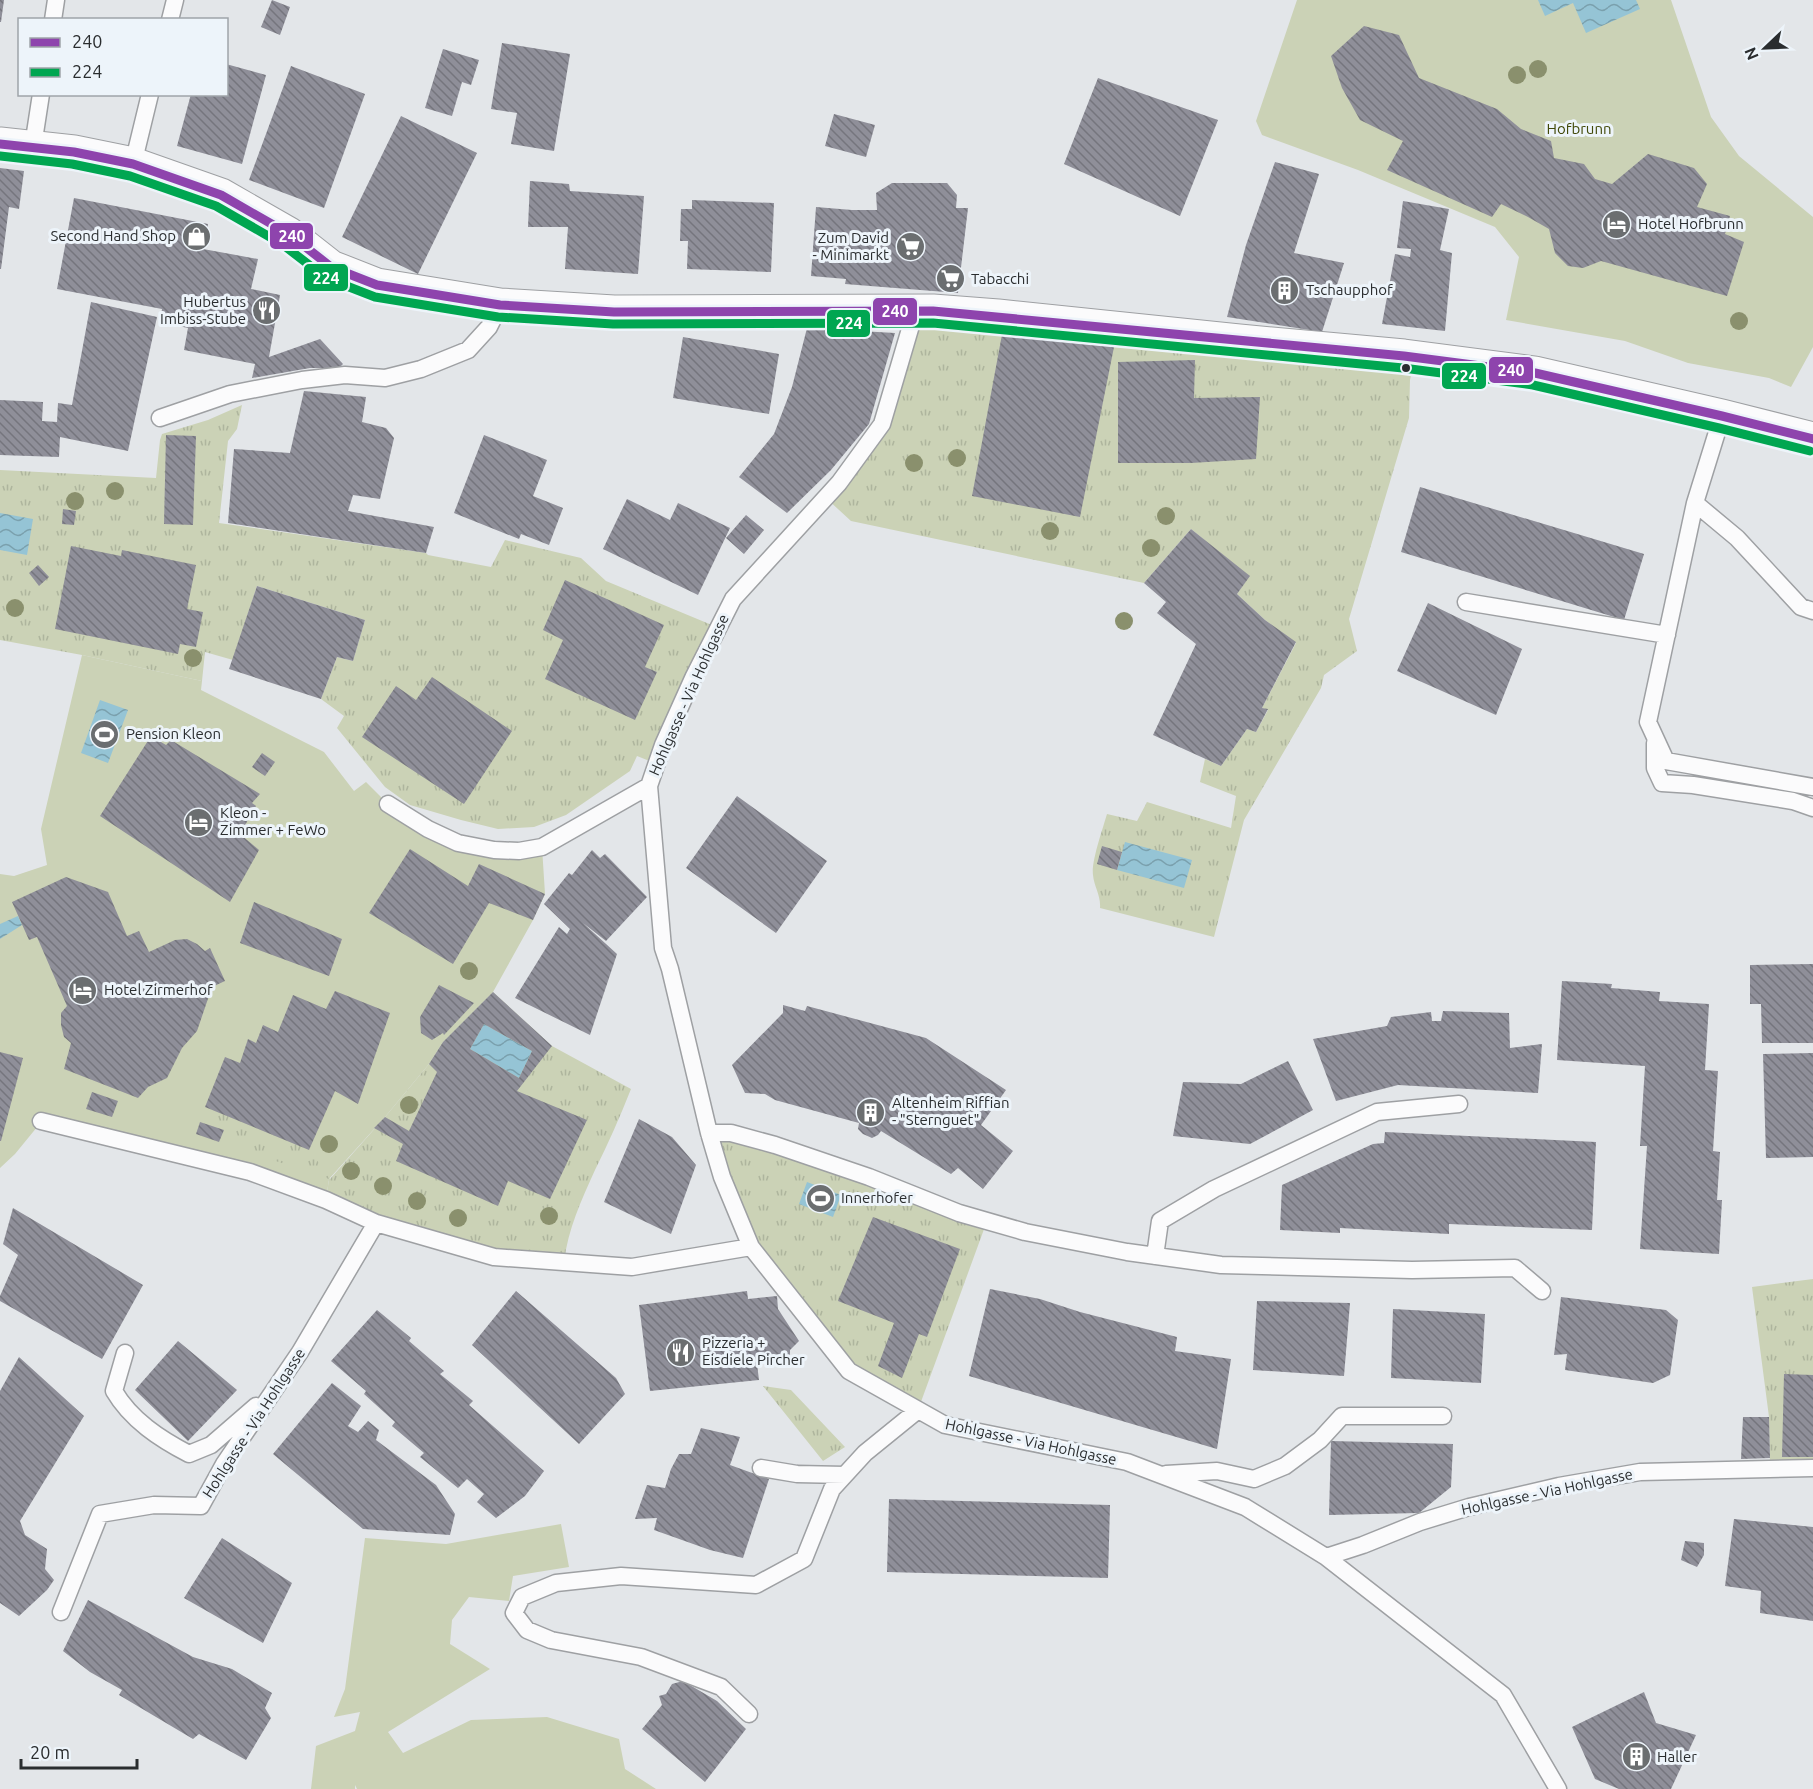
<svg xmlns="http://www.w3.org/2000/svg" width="1813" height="1789" font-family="Ubuntu,sans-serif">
<defs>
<pattern id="park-tufts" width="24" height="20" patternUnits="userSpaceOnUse" patternTransform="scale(1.5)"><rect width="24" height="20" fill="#cbd2b6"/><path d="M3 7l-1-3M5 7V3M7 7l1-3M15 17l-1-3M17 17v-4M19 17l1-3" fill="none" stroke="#aeb59d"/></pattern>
<pattern id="water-waves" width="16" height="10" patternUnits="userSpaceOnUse" patternTransform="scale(1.5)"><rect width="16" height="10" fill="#95c4d5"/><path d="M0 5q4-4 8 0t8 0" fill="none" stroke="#7aa0ad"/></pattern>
<pattern id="building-back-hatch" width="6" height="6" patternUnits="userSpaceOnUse" patternTransform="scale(1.5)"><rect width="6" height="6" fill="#8f8f99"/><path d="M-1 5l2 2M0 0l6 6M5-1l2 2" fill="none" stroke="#75757d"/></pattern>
</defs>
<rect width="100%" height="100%" fill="#e3e6e9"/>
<path fill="#cbd2b6" d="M1297 0H1671L1711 117 1739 156 1813 217V347L1791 387 1769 378 1688 363 1625 341 1506 320 1519 257 1495 227 1358 170 1262 135 1256 121Z
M82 655 202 681 201 690 324 752 354 791 366 782 388 804 458 842 542 847 545 894 533 920 493 992 443 1042 429 1064 385 1117 329 1179 326 1200 42 1121 15 1154 0 1168V874L14 876 47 865 41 829Z
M561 1524 569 1567 513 1576 509 1601 469 1597 452 1620 450 1644 490 1669 388 1732 403 1753 471 1720 547 1717 619 1739 625 1769 656 1789H357L355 1785V1789H311L316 1746 355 1731 360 1712 334 1717 345 1689 365 1538 446 1544Z"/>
<path fill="url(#park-tufts)" d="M915 312 1415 357 1410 380 1409 418 1349 619 1357 651 1324 675 1321 688 1244 820 1214 937 1100 908C1101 895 1094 887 1093 875 1091 862 1103 828 1107 814L1137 821 1147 802 1231 828 1236 796 1200 782 1205 759 1221 766 1247 729 1256 732 1268 710 1262 708 1296 643 1265 620 1237 594 1249 576 1191 529 1144 583 851 521 826 498 882 424Z
M242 405 237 429 228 441 219 523 426 553 428 555 491 567 505 540 581 558 606 581 719 628 657 764 637 756 630 771 566 815 534 827 498 829 461 820 410 805 385 787 337 728 344 716 321 699 337 657 353 661 365 620 257 586 233 660 205 652 202 681 82 655 0 640V470L156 478 160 440 162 434 208 420Z
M493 992 552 1046 631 1089C620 1117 608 1144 595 1170 581 1201 568 1229 564 1262L494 1257 326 1200 329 1179 219 1142 200 1122 205 1107 309 1149 330 1179 385 1117 429 1064 443 1042Z
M709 1133H731L987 1221 918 1410 849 1371 751 1247Z
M1813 1279V1468L1770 1469 1769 1417 1752 1287Z
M763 1386 791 1390 845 1447 823 1461Z"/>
<path fill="url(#water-waves)" d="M1538 0H1636L1640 9 1586 33 1573 3 1545 16Z
M0 513 33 519 27 555 0 550Z
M100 700 128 710 108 763 81 753Z
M1125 842 1192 860 1184 888 1117 870Z
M18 916 22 925 0 939V924Z
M484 1024 532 1051 519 1078 470 1049Z
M807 1182 841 1195 833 1217 799 1204Z"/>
<path fill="url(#building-back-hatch)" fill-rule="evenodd" d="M0 0H4L1 22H0Z
M272 0 290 7 280 35 261 27Z
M1364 26 1399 35 1419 78 1497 109 1521 129 1551 141 1554 158 1584 164 1595 179 1612 184 1648 154 1694 168 1707 184 1697 207 1730 216 1725 234 1744 242 1727 296 1601 261 1583 268 1568 266 1555 253 1549 229 1528 217 1501 204 1492 217 1387 170 1403 141 1360 120 1342 88 1331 56Z
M502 43 570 54 554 151 511 144 517 113 491 109Z
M443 49 479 60 471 85 462 82 452 116 425 108Z
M226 64 266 75 242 164 177 146 191 94H226Z
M291 66 365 94 324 208 249 180Z
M1098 78 1218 120 1180 216 1064 164Z
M834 114 875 125 866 157 825 146Z
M401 116 477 153 418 274 342 237Z
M1275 162 1319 174 1294 253 1344 263 1322 332 1227 317 1246 245Z
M0 168 24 171 19 209 9 207 1 269H0Z
M530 181 569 184 570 191 644 196 638 274 565 269 568 227H528Z
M892 183H947L957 195 956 208H968L958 293 845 284 846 279 811 276 816 207 852 210H877L876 193Z
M74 198 208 224 203 249 258 259 251 289 280 295 269 357 320 339 343 364 339 368H310L252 378 255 364 184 350 188 328 160 322 162 309 57 289Z
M692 200 774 203 771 272 687 269 688 241H680L681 209H692Z
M1403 201 1449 209 1440 250 1452 253 1445 331 1382 324 1395 254 1410 257 1411 249 1397 248Z
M91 302 157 317 128 451 60 437 59 457 0 455V400L43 402 42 421 57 422 58 403 72 405Z
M807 328 895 333 869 424 831 470 787 513 739 477 774 434 792 387Z
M1003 329 1115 342 1080 517 972 496Z
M683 337 779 354 769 414 673 398Z
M1195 360 1194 398 1260 397 1256 459 1191 463H1118V362Z
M304 391 366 397 362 422 386 428 394 438 380 499 353 495 348 511 434 527 426 553 228 523 234 449 290 453Z
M166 435 196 436 193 525 164 524Z
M484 435 547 460 533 496 563 508 549 545 521 534 519 539 454 513Z
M1420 487 1644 554 1624 620 1401 552Z
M627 499 670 520 678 503 730 528 698 595 603 549Z
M63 509 76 511 74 525 62 524Z
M746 515 764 530 744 554 726 538Z
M1191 529 1250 576 1237 594 1265 620 1296 642 1262 708 1268 709 1256 732 1247 729 1221 766 1153 735 1196 644 1157 613 1166 602 1144 583Z
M71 546 121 556 122 550 196 565 187 609 203 612 196 647 180 644 178 654 55 629Z
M38 565 49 577 39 586 29 573Z
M565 580 664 625 645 667 657 672 635 720 545 679 563 640 543 630Z
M257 586 365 620 353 661 337 657 321 699 229 669Z
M1428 603 1522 649 1496 715 1397 671Z
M432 677 512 731 464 804 362 737 396 686 416 700Z
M151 736 166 745 171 740 260 794 252 803 256 806 240 834 259 850 230 902 100 816Z
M262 753 275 762 265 776 252 767Z
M737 796 827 861 776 933 686 868Z
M1102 846 1122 852 1117 870 1097 864Z
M410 849 468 886 479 864 545 894 533 920 489 903 453 964 369 913Z
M592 850 600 858 605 854 647 897 606 941 583 923 617 954 590 1035 515 998 559 927 567 934 570 929 544 904 569 873 572 875Z
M66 877 108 892 127 936 139 931 149 952 175 940 187 939 197 944 205 951 210 948 225 981 212 987 197 1031 182 1048 167 1078 148 1087 138 1098 64 1069 71 1043 64 1037 61 1025V1013L67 1006 37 937 29 940 12 902Z
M254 902 342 939 329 976 240 943Z
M1813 964V1043H1762L1761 1004H1750V965Z
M1562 981 1612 984 1611 988 1660 992 1659 1001 1709 1004 1705 1070 1718 1071 1713 1151 1720 1152 1717 1200H1722L1719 1254 1640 1249 1647 1146H1640L1645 1066 1557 1060Z
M439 985 474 1003 444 1035 443 1033 432 1040 421 1033 420 1017Z
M335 991 390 1013 358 1104 335 1091 309 1150 205 1107 225 1057 240 1063 248 1039 256 1043 263 1025 278 1032 293 995 326 1009Z
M493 992 552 1046 517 1091 587 1120 550 1199 508 1181 498 1206 396 1161 403 1144 374 1128 385 1117 409 1131 437 1072 429 1064 443 1042ZM484 1024 532 1051 519 1078 470 1049Z
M783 1005 805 1011 807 1006 926 1038 1006 1090 981 1125 1013 1151 983 1189 958 1168 951 1174 881 1131 878 1135 872 1138 863 1134 858 1129 859 1123 775 1100 765 1094 745 1093 732 1065 783 1013Z
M1443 1011 1509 1013 1510 1048 1542 1044 1538 1093 1398 1085 1336 1101 1313 1039 1387 1026 1391 1017 1431 1012 1432 1021H1441Z
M0 1052 23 1058 1 1141H0Z
M1813 1053V1157L1766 1158 1763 1054Z
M1288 1061 1313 1110 1250 1144 1173 1136 1183 1082 1241 1084Z
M92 1092 118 1101 112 1117 86 1109Z
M639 1119 672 1137 696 1165 671 1234 604 1202Z
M200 1122 224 1130 219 1142 196 1134Z
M1385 1132 1596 1142 1592 1230 1449 1224V1234L1340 1228V1233L1280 1230 1282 1185 1373 1144 1384 1143Z
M13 1208 143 1285 102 1359 0 1301V1296L18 1255 3 1244Z
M873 1217 960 1249 927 1337 919 1334 902 1378 878 1366 894 1323 838 1301Z
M990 1289 1040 1299 1080 1312 1177 1337 1175 1351 1231 1359 1217 1449 969 1376Z
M516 1291 616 1378 625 1394 579 1444 472 1345Z
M747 1291 748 1299 777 1296 778 1309 799 1341 790 1350V1359L757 1364 759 1380 650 1391 639 1305Z
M1561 1297 1666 1310 1678 1320 1670 1375 1653 1383 1565 1370 1567 1354 1554 1355Z
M1257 1301 1350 1303 1344 1376 1253 1370Z
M1393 1309 1485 1314 1481 1383 1391 1378Z
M377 1310 411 1338 409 1341 444 1371 440 1374 473 1401 469 1405 544 1471 525 1496 496 1518 477 1502 484 1494 467 1479 458 1488 420 1457 424 1453 392 1426 395 1422 364 1394 366 1391 331 1361Z
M178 1341 237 1390 188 1441 135 1390Z
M19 1357 84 1416 20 1521 25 1535 47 1549 45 1569 54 1580 47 1590 19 1616 0 1603V1391Z
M1784 1374 1813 1375V1457H1782Z
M332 1383 361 1406 348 1426 358 1432 368 1421 379 1430 376 1440 436 1485 455 1514 450 1535 363 1529 273 1454Z
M1743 1417H1769L1770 1458 1741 1459Z
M701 1428 740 1437 730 1465 769 1479 743 1558 710 1550 654 1530 657 1518 635 1519 647 1485 665 1488 671 1469 679 1454H691Z
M1331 1441 1453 1444 1451 1487 1419 1513 1329 1515Z
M889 1499 1110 1505 1108 1578 887 1572Z
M1734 1519 1813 1527V1621L1760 1613 1761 1591 1725 1586Z
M222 1538 292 1583 263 1643 184 1598Z
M1685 1541 1704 1543V1555L1697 1567 1681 1560Z
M88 1600 193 1657 232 1669 272 1693 265 1708 271 1718 246 1760 199 1734 193 1739 119 1695 122 1690 90 1672 63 1651Z
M683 1681 717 1701 746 1729 705 1782 642 1729 662 1705 659 1696 666 1694 672 1684Z
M1644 1692 1656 1723 1696 1735 1671 1789H1619L1595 1779 1572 1727Z"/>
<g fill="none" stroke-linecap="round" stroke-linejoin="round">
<defs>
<path id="service" d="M53 20 56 0
M170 20 175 0
M33 146 41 94
M133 164 150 94
M915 312 882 424 839 483 733 599 694 676 663 745 649 786 663 948 670 969 709 1133 722 1177 751 1247 849 1371 945 1425 1127 1462 1245 1507 1326 1557 1503 1695 1558 1789
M1722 416 1695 503 1648 722 1666 761 1813 787
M160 418 230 394 302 380 345 375 385 378 421 369 468 350 489 327 500 305
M1695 503 1737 538 1801 607 1813 611
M1466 602 1667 635
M1655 743V768L1662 783 1693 785 1793 801 1813 808
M388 804 428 829 458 843 494 850 519 851 542 847 649 786
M41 1121 250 1172 326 1200 376 1223 494 1257 632 1267 751 1247
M709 1133H731L775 1145 869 1177 959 1213 1025 1232 1127 1252 1221 1265 1412 1270 1515 1268 1542 1291
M1155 1256 1160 1221 1214 1189 1377 1112 1459 1104
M125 1353 114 1391C131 1420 160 1439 189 1454L211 1445 256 1406
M761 1468 797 1474 845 1475
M1166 1474 1217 1471 1254 1479 1285 1466 1320 1440 1342 1416H1443
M1326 1557 1363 1545 1420 1522 1469 1507 1559 1486 1640 1472 1813 1468
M61 1612 100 1514 154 1505 201 1506 224 1464 300 1352 376 1223
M749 1714 721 1687 641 1657 551 1640 527 1630 514 1613 522 1597 556 1583 621 1576 756 1585 804 1559 832 1489 865 1453 918 1410"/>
<path id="primary" d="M0 144 74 152 133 164 221 195 289 234 331 267 377 285 500 305 614 312 933 311 998 316 1239 341 1404 356 1535 373 1722 416 1813 439"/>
</defs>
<use href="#service" stroke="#9ea0a3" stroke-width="19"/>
<use href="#primary" stroke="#9ea0a3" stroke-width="35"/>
<use href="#service" stroke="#fbfbfc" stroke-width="16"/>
<use href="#primary" stroke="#fbfbfc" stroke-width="33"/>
<defs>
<path id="bus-1" d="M0 144 74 152 133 164 221 195 289 234 331 267 377 285 500 305 614 312 933 311 1404 356 1535 373 1722 416 1813 439"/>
<path id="bus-2" d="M0 156 72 164 130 176 216 206 282 244 326 278 375 297 498 317 613 324 933 323 1403 368 1533 385 1719 428 1810 451"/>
</defs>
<use href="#bus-1" stroke="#edf4fa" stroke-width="14"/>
<use href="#bus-2" stroke="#edf4fa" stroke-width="14"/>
<use href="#bus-1" stroke="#8e44ad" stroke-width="9"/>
<use href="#bus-2" stroke="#00a651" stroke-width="9"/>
</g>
<g fill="#8a906d">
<circle cx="1538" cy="69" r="9"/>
<circle cx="1517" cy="75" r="9"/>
<circle cx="1739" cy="321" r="9"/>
<circle cx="957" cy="458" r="9"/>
<circle cx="914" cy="463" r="9"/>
<circle cx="115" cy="491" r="9"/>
<circle cx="75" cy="501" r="9"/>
<circle cx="1166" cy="516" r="9"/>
<circle cx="1050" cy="531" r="9"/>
<circle cx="1151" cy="548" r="9"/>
<circle cx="15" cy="608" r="9"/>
<circle cx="1124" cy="621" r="9"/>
<circle cx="193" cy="658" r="9"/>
<circle cx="469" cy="971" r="9"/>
<circle cx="409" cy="1105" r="9"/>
<circle cx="329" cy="1144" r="9"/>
<circle cx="351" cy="1171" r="9"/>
<circle cx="383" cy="1186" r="9"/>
<circle cx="417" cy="1201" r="9"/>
<circle cx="549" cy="1216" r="9"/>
<circle cx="458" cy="1218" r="9"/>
</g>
<defs>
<symbol id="hotel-disc" viewBox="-11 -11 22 22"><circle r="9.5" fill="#6b6e70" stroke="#edf4fa"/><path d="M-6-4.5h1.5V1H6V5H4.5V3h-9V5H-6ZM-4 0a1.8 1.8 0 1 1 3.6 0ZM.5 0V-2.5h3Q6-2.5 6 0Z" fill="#fff"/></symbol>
<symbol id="shop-disc" viewBox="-11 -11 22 22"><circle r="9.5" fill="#6b6e70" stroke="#edf4fa"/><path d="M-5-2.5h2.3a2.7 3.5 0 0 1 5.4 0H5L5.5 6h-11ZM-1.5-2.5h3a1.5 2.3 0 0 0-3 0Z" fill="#fff"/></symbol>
<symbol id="supermarket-disc" viewBox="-11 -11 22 22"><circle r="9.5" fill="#6b6e70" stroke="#edf4fa"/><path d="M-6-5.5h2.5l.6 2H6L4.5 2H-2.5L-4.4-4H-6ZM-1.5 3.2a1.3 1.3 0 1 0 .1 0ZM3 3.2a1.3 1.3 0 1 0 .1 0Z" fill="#fff"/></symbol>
<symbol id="building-disc" viewBox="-11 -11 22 22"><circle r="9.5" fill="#6b6e70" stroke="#edf4fa"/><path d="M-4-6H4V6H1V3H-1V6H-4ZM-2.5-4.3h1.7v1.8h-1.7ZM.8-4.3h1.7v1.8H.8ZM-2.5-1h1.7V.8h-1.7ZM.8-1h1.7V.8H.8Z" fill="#fff"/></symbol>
<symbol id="restaurant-disc" viewBox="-11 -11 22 22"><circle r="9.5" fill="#6b6e70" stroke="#edf4fa"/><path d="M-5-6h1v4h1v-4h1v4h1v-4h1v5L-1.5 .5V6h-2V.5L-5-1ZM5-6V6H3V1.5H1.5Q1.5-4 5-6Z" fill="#fff"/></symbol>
<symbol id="stadium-disc" viewBox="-11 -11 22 22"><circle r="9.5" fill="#6b6e70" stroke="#edf4fa"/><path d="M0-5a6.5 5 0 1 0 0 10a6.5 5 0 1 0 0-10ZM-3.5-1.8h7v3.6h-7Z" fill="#fff"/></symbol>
</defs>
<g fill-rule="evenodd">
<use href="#hotel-disc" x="1600" y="208" width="33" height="33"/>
<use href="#shop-disc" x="180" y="220" width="33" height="33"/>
<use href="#supermarket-disc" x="894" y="230" width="33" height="33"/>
<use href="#supermarket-disc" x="934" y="262" width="33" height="33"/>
<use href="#building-disc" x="1268" y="274" width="33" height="33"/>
<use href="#restaurant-disc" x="250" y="294" width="33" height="33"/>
<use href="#stadium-disc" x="88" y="718" width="33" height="33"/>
<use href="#hotel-disc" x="182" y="806" width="33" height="33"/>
<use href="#hotel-disc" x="66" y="974" width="33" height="33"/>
<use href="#building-disc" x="854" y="1096" width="33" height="33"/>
<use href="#stadium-disc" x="804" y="1182" width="33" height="33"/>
<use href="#restaurant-disc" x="664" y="1336" width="33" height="33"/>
<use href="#building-disc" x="1620" y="1740" width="33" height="33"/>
</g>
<circle fill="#2a2d2f" stroke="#edf4fa" stroke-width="2" cx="1406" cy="368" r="5"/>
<g text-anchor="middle" stroke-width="6" stroke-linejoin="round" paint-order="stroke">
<g font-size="15" fill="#414908" stroke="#edf4fa">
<text x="1579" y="134">Hofbrunn</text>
</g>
<g font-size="15" fill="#2a2d2f" stroke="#edf4fa" text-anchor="start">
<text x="1638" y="229">Hotel Hofbrunn</text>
<text x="176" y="241" text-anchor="end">Second Hand Shop</text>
<text x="889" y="243" text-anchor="end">Zum David<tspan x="889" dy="17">- Minimarkt</tspan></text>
<text x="971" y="284">Tabacchi</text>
<text x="1306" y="295">Tschaupphof</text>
<text x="246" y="307" text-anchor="end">Hubertus<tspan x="246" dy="17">Imbiss-Stube</tspan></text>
<text x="126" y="739">Pension Kleon</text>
<text x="220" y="818">Kleon -<tspan x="220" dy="17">Zimmer + FeWo</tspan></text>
<text x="104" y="995">Hotel Zirmerhof</text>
<text x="892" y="1108">Altenheim Riffian<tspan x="892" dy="17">- "Sternguet"</tspan></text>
<text x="841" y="1203">Innerhofer</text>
<text x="702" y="1348">Pizzeria +<tspan x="702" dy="17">Eisdiele Pircher</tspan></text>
<text x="1657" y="1762">Haller</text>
</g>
<g font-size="15" fill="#2a2d2f" stroke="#edf4fa">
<text transform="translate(689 695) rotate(-66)" y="5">Hohlgasse - Via Hohlgasse</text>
<text transform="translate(254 1423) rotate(-57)" y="5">Hohlgasse - Via Hohlgasse</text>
<text transform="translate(1031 1442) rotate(12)" y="5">Hohlgasse - Via Hohlgasse</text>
<text transform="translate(1547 1492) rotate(-12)" y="5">Hohlgasse - Via Hohlgasse</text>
</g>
</g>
<g stroke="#edf4fa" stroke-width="2">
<rect x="269" y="222" width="45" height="28" rx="6" fill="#8e44ad"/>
<rect x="303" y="263" width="46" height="29" rx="6" fill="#00a651"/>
<rect x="872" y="297" width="46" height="29" rx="6" fill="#8e44ad"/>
<rect x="826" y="309" width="45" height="29" rx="6" fill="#00a651"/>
<rect x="1488" y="356" width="46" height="28" rx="6" fill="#8e44ad"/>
<rect x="1441" y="362" width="46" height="28" rx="6" fill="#00a651"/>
</g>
<g font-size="16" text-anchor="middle" font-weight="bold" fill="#fff">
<text x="292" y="242">240</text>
<text x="326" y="284">224</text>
<text x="895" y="317">240</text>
<text x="849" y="329">224</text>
<text x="1511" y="376">240</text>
<text x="1464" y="382">224</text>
</g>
<rect x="18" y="18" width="210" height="78" fill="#edf4fa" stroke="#9fa4a9" stroke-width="1.5"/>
<rect x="30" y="38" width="30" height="9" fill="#8e44ad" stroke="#9fa4a9" stroke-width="1.5"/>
<text x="72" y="48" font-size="18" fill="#2a2d2f">240</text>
<rect x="30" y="68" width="30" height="9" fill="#00a651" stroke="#9fa4a9" stroke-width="1.5"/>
<text x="72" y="78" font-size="18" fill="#2a2d2f">224</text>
<g transform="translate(1765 48) rotate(247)" stroke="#edf4fa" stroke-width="4.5" paint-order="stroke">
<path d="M0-4.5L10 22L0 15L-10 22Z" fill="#2a2d2f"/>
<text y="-9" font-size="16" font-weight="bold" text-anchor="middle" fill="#2a2d2f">N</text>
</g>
<path d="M21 1759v9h116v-9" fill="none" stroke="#2a2d2f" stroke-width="3"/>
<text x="30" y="1759" font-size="18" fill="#2a2d2f" stroke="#edf4fa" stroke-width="4.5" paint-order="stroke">20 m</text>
</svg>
